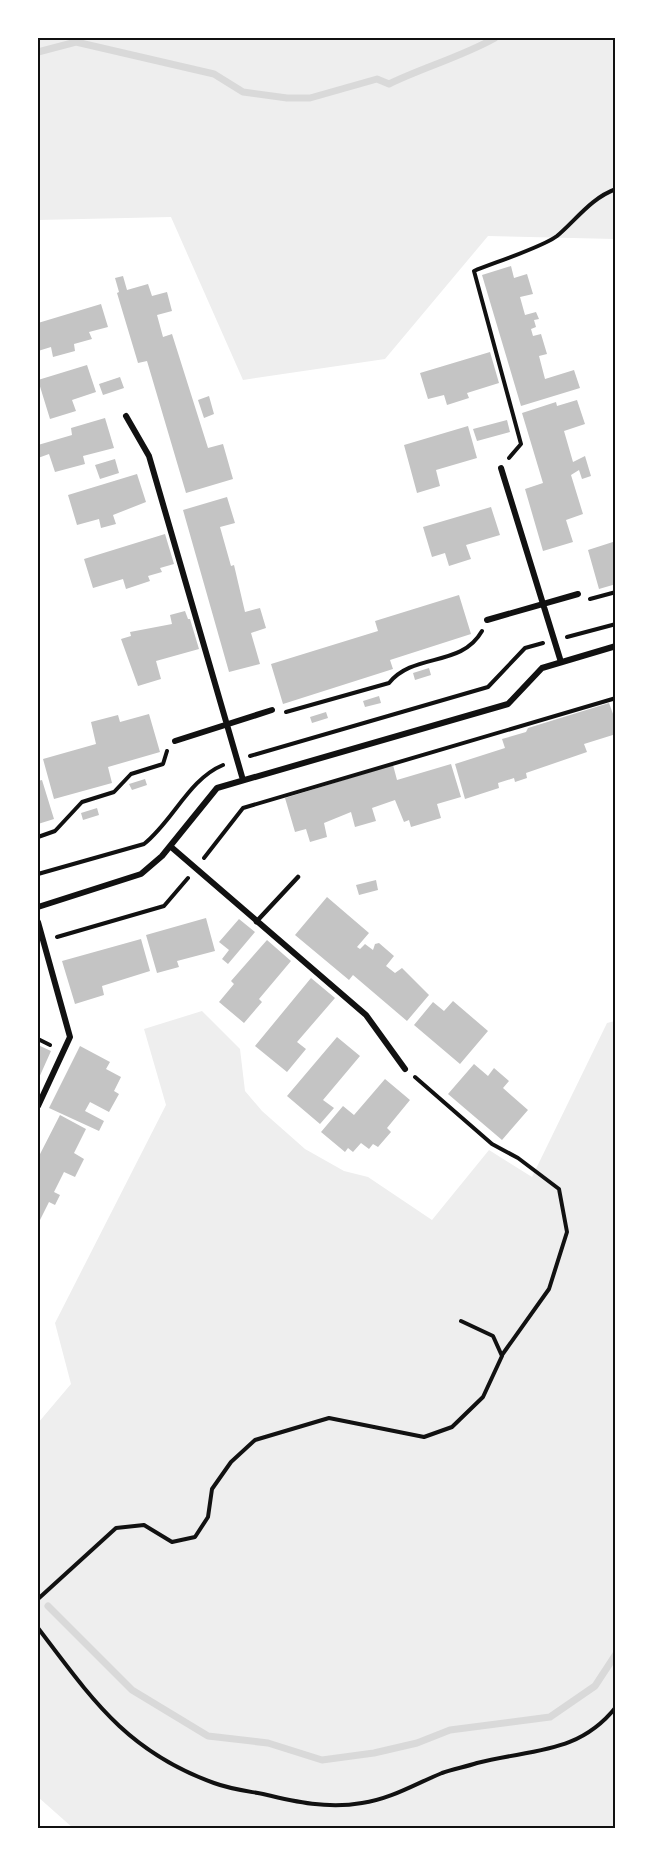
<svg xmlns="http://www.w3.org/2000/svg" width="653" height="1866" font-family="Cabin,sans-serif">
<rect width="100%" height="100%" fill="#fff"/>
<path fill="#eee" d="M38 38H615V239L488 236 385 359 243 380 171 217 38 220Z
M202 1011 240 1049 245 1091 262 1111 305 1149 344 1171 368 1177 432 1220 489 1150 532 1177 607 1023 615 1021V1828H73L38 1797V1423L71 1384 55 1323 166 1105 144 1029Z"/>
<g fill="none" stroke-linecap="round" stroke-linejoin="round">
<path stroke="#d9d9d9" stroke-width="7" d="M38 52 76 42 214 74 243 92 287 98H310L377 79 389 84C424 67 461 57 495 38
M48 1606 132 1690 208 1736 268 1743 322 1760 374 1753 417 1743 450 1730 550 1717 595 1686 616 1654"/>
</g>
<path fill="#c4c4c4" d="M511 266 514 278 527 274 533 294 520 297 525 315 536 312 539 319 534 320 536 327 531 329 533 336 541 334 547 354 539 356 545 379 574 370 580 388 521 406 482 275Z
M123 276 127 290 148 284 152 296 167 292 172 311 157 315 163 337 172 334 208 448 223 444 233 479 186 493 147 361 138 363 117 293 119 292 115 278Z
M101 304 108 327 89 332 92 339 74 344 75 351 53 357 51 347 38 351V323Z
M490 352 499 383 467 393 469 398 447 405 444 395 428 399 420 373Z
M87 365 96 392 72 400 76 411 50 419 38 380Z
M120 377 124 388 103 395 99 384Z
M209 396 214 414 204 418 198 400Z
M577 400 585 424 564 431 573 462 585 456 591 476 582 479 579 470 571 475 583 514 566 520 573 542 543 551 525 489 543 483 522 413 556 402 557 406Z
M105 418 114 448 83 456 85 464 55 472 49 454 38 458V445L72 435 71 428Z
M507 420 510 432 477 441 473 429Z
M468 426 477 458 436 470 440 486 417 493 404 445Z
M115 459 119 473 100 479 95 465Z
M137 474 146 502 113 515 116 524 101 528 99 519 77 525 68 495Z
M227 497 235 523 220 527 231 566 234 565 245 612 260 608 266 628 251 633 260 664 229 672 183 510Z
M491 507 500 535 466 545 471 559 449 566 445 553 432 557 423 527Z
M165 534 174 564 160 568 162 572 148 576 150 581 126 589 123 579 93 588 84 559Z
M616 541V584L599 589 588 550Z
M459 595 471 634 390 660 393 669 283 704 271 664 378 631 375 621Z
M185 611 188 619H190L199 649 156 661 161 679 138 686 121 639 131 636 130 632 172 624 170 615Z
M429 668 431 675 415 680 413 673Z
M379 696 381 703 365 707 363 701Z
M609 703 616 722V734L584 744 587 752 526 773 527 778 515 782 514 778 498 783 499 788 465 799 455 764 505 748 502 739 526 732 528 728Z
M326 712 328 718 312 723 310 717Z
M149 714 160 752 108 767 112 783 54 799 43 759 96 744 91 722 118 715 120 722Z
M451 764 461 797 437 804 441 818 411 827 409 820 404 822 395 800 372 808 376 821 355 827 351 812 324 823 327 837 310 842 306 829 295 832 285 798 393 765 397 780Z
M145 779 147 785 132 790 129 784Z
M42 780 54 819 38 824V781Z
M97 808 99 815 83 820 81 813Z
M376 880 378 890 359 895 356 885Z
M327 897 369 933 357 947 360 949 365 944 373 950 375 944 379 943 394 956 386 966 395 973 402 968 429 995 407 1021 353 975 349 980 295 935Z
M206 918 215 951 177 961 179 967 157 973 146 935Z
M239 919 255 932 228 964 222 959 229 950 219 942Z
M141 939 150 971 102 986 104 995 75 1004 62 961Z
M267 940 291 961 259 999 262 1002 244 1023 219 1002 234 984 231 981Z
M311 978 335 998 297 1042 306 1049 287 1072 255 1046Z
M453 1001 488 1031 460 1064 414 1025 433 1002 444 1011Z
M337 1037 360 1056 323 1100 334 1108 320 1124 287 1096Z
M38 1045 51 1051 38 1080Z
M80 1046 110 1062 106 1069 121 1077 114 1091 119 1094 109 1112 90 1102 85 1111 104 1121 99 1131 49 1108Z
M474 1064 488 1076 494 1068 509 1081 503 1088 528 1110 502 1140 448 1094Z
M385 1079 410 1100 387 1128 391 1132 378 1147 373 1144 369 1149 361 1143 353 1152 348 1148 345 1152 321 1132 343 1106 354 1115Z
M60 1115 86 1129 74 1153 84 1159 75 1177 64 1172 54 1192 60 1195 55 1205 49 1202 38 1224V1158Z"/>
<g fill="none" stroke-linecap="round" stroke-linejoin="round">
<path stroke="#111" stroke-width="4" d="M509 458 521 444 474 271C493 263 543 247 557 236 576 220 591 198 616 189
M590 599 616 592
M567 637 616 624
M286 712 389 683C414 652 461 668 482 631
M250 756 488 687 525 648 543 643
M38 837 55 831 82 802 114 792 131 774 163 764 167 751
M204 858 243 808 616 698
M38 874 144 844C173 821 189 779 223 765
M57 937 164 906 188 878
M38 1039 50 1045
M415 1077 492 1144 518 1158 559 1189 567 1232 549 1289 502 1355
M38 1599 116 1528 144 1525 172 1542 195 1537 208 1517 212 1489 231 1462 255 1440 329 1418 424 1437 452 1427 483 1397 502 1356 493 1336 461 1321
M38 1628C92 1699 126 1751 214 1783 230 1789 247 1791 263 1794 296 1802 328 1809 362 1803 391 1799 415 1784 442 1773 453 1769 465 1767 477 1763 530 1749 578 1755 616 1707"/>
<path stroke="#111" stroke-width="4.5" d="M256 922 298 877"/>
<path stroke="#111" stroke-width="6" d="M126 416 149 456 243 780
M501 468 561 662
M487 620 578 594
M175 741 272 710
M170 846 366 1015 405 1069
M38 907 141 874 162 856 217 788 508 704 542 668 616 646
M38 922 70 1037 38 1106"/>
</g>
<rect width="653" height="1866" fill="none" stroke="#ffffff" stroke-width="78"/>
<rect x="39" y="39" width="575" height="1788" fill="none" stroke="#111" stroke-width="2"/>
</svg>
